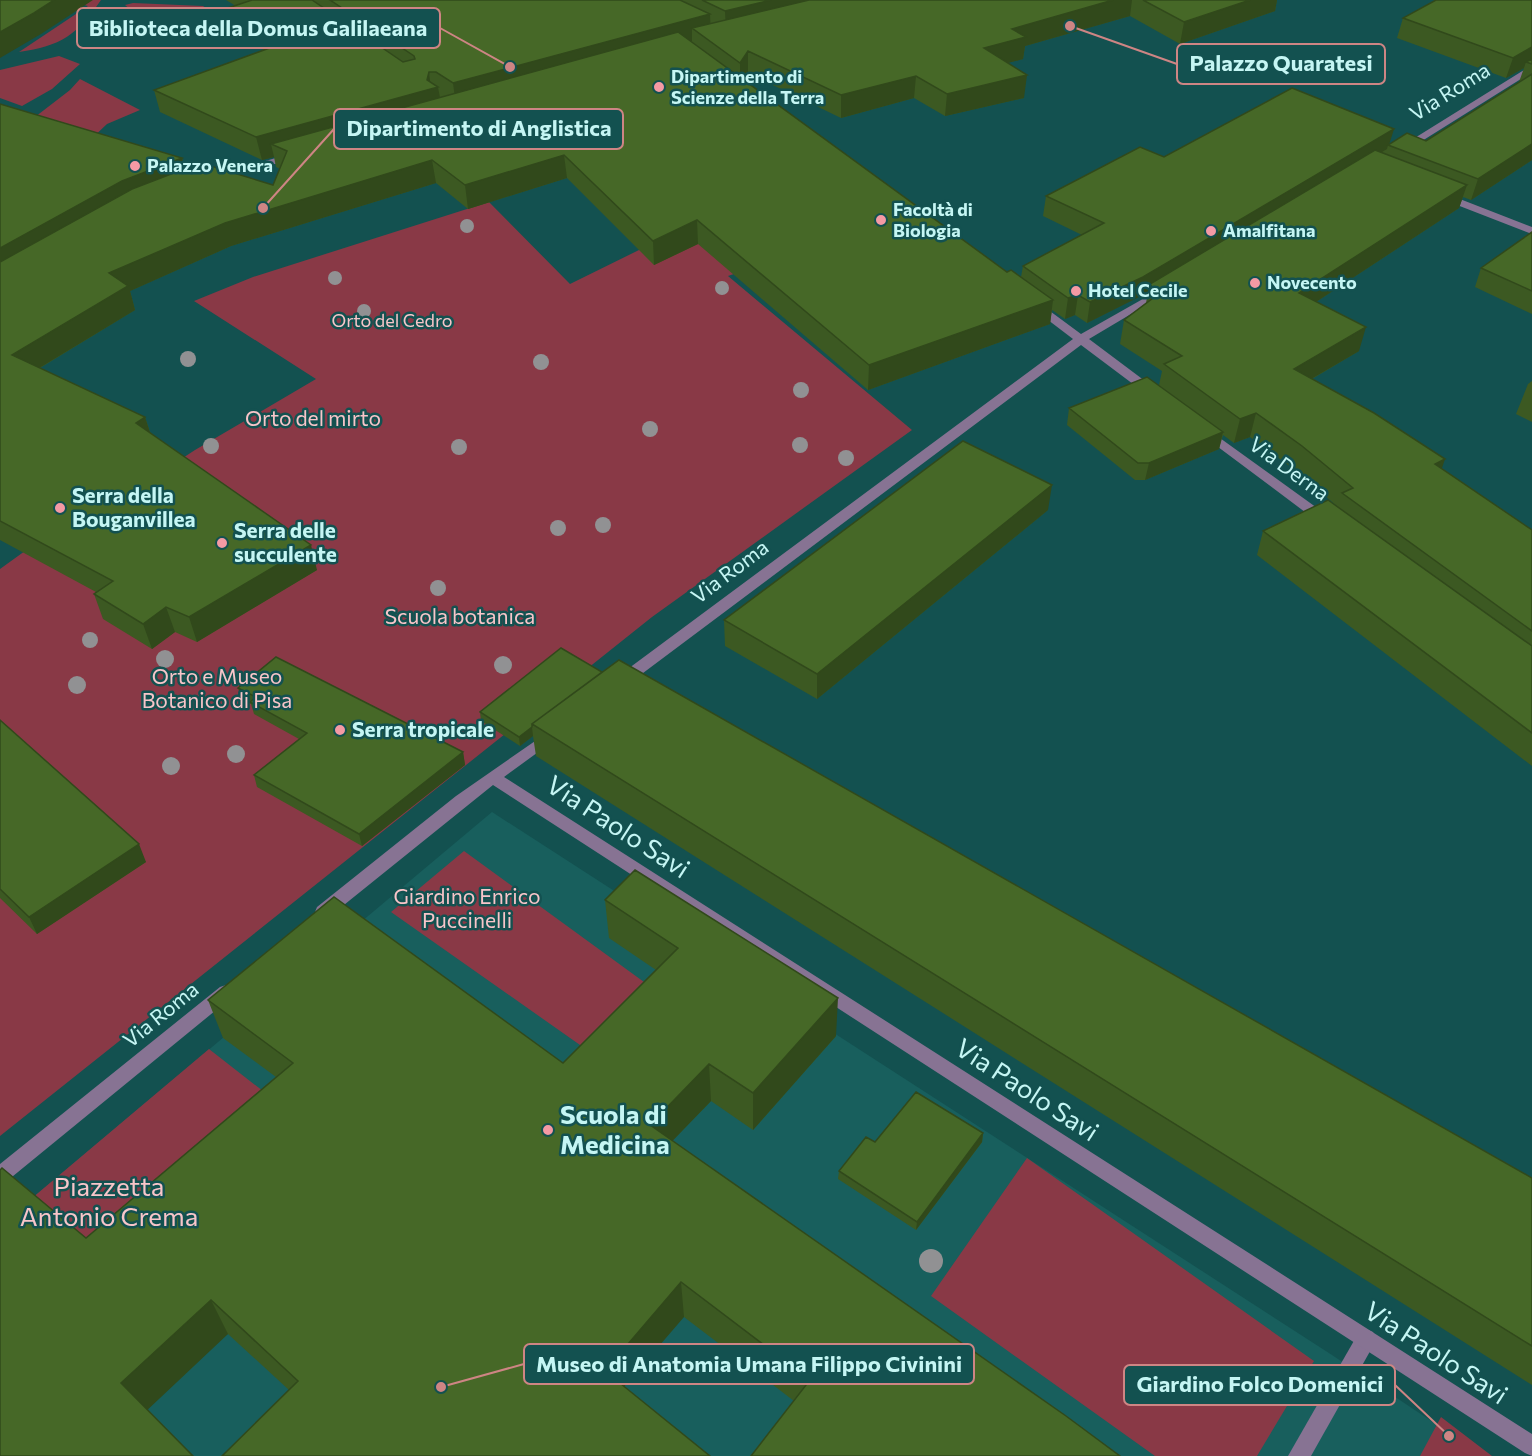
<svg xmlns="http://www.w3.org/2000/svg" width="1532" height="1456" font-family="Commissioner,sans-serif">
<rect width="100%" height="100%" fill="#135150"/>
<path fill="#185f5d" d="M492 812 1332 1355 1484 1456H0L25 1204Z"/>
<path fill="#893946" d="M64 0H101C77 35 61 46 19 52L88 6Z
M133 3 203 6 217 15 154 32 141 30 128 18 138 16 125 5Z
M59 56 80 64 52 89 22 106 0 98V70Z
M80 79 140 110 107 124 88 142 0 144 70 90Z
M489 202 570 284 639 250 723 226 811 248 728 276 912 430 652 617 0 1136V569L43 538 117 501 195 450 316 379 194 301 253 277Z
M464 851 655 990 590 1052 391 912Z
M209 1049 291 1113 106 1273 25 1204Z
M1027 1158 1314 1361 1257 1456H1155L931 1296Z
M1441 1417 1492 1456H1420Z"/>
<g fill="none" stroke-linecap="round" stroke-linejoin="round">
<path fill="#877393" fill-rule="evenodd" d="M1366 1329 1373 1332 1376 1339 1373 1346 1311 1456H1288L1359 1332Z"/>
<path fill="#877393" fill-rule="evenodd" d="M1532 65V72L1406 151 1397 149Z
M292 153 296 154V158L214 181 209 178Z
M1439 194H1447L1532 227V234L1439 198Z
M1164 287 1170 290 1168 292 1089 339 1157 390V396H1149L1081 345 627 685H617L615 681 617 677 1073 339 1031 307V303H1039L1081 334Z
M1206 428 1331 518 1333 521 1331 524H1321L1202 435 1200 432Z
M551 730 559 735 556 739 504 777 1532 1434V1456L1525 1453 493 785 329 917 323 919 317 917 315 912 317 907 456 796Z
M226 985 232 987 235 992 232 997 7 1181 0 1183V1164L220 987Z"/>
</g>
<g fill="#919193">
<circle cx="467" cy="226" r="7"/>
<circle cx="335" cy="278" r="7"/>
<circle cx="722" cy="288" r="7"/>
<circle cx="364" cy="311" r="7"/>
<circle cx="188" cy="359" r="8"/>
<circle cx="541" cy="362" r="8"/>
<circle cx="801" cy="390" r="8"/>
<circle cx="650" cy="429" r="8"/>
<circle cx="800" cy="445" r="8"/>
<circle cx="211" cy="446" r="8"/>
<circle cx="459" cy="447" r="8"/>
<circle cx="846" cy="458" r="8"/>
<circle cx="603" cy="525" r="8"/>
<circle cx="558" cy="528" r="8"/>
<circle cx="438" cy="588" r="8"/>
<circle cx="90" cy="640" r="8"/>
<circle cx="165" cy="659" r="9"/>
<circle cx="503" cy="665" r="9"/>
<circle cx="77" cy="685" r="9"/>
<circle cx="236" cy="754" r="9"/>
<circle cx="171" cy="766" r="9"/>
<circle cx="931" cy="1261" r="12"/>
</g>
<path fill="#3c5922" d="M226 0H1277L1275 11 1180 44 1130 16 1025 46 1023 59 1007 63 1024 98 945 116 914 98 841 118 748 73 744 80 1007 272 1021 277 1023 266 1082 235 1043 216 1046 196 1164 157 1389 144 1426 141 1519 82 1524 68 1506 78 1397 38 1403 18 1532 0V160L1471 200 1463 197 1459 208 1316 302 1359 351 1312 379 1532 530V766L1257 555 1263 531 1338 507 1295 470 1250 437 1234 443 1223 435 1219 449 1145 480H1135L1067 425 1069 408 1159 385 1162 371 1120 344 1124 320 1146 303 1148 292 1087 323 1075 315 1065 319 1052 310 1050 324 868 390 698 244 654 265 567 178 468 209 436 183 231 246 130 291 135 310 40 368 145 417 150 432 317 570 197 642 175 632 152 649 103 619 94 594 96 592 0 540V104L182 158 185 169 273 185 280 169 276 167 274 157 262 160 160 112 154 90 264 50 230 31 225 9 236 6Z
M1532 232V314L1475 287 1481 268Z
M1532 381V422L1516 414 1528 384Z
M1048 510 817 699 725 646 724 620Z
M602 672 1532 1178V1385L536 756 533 736 520 746 481 721 480 712Z
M238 688 463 752 465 765 362 846 257 787 254 775 299 739 254 714 251 704 242 700Z
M0 720 146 862 37 934 0 898Z
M605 900 836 1036 753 1130 711 1101 672 1141 1120 1456 794 1401 684 1317 289 1390 228 1334 0 1456 86 1238 276 1077 223 1038 208 1000 563 1063 656 970 609 938Z
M983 1133 982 1142 916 1230 838 1179 839 1171Z"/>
<path fill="#31491b" d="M54 0H93L41 34 0 58V32Z
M771 0H861L726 32 725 11Z
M1113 0H1132L1130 16 1025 46 1023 59 982 70 984 48 1012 29Z
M1250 0H1277L1275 11 1180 44 1184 22Z
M710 14 711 36 692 28V41L456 106 453 83Z
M1532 47V63L1526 62 1524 68 1506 78 1513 58Z
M748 51V73L740 85V63Z
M429 72 431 89 438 87 442 109 287 151 271 144 274 157 262 160 256 137 427 80Z
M1027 75 1024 98 945 116 947 94Z
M916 76 914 98 841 118V95Z
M1394 129 1389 145H1388L1387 149 1153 289 1150 284 1148 292 1139 297 1087 323 1090 302Z
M1532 144V160L1471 200 1478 179Z
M564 155 567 178 468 209 465 185Z
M182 158 188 181 0 276V248L122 181Z
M432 160 436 183 231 246 130 291 135 310 21 379 12 355 109 273 225 223Z
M1467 185 1459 208 1293 317 1299 293Z
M697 220 698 244 654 265 653 241Z
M1078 295 1075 315 1065 319 1068 298Z
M1053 300 1050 324 868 390 869 365Z
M1366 327 1359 351 1287 393 1294 369Z
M1256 413 1250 437 1234 443 1240 419Z
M145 417 153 442 136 423Z
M1223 432 1219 449 1145 480 1149 463Z
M1445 459 1437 483 1435 464Z
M1052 485 1048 510 817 699V674Z
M311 545 317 570 197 642 189 617Z
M166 607 175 632 152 649 143 624Z
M532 727 533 736 520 746 519 737Z
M463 752 465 765 362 846 359 834Z
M139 844 146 862 37 934 29 917Z
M838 998 836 1036 753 1130V1093Z
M709 1064 711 1101 653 1161 650 1125Z
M983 1133 982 1142 916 1230 917 1222Z
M681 1282 684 1317 610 1403 605 1371Z
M211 1300 228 1334 142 1415 121 1383Z"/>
<path fill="#466827" stroke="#31491b" stroke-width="1.5" d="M0 0H54L34 13 0 32Z
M252 0H312L403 62 415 59 414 56 330 0H680L710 14 453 83 436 72H429L427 80 438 87 256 137 154 90 286 42 225 9Z
M702 0H771L725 11Z
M809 0H1113L1012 29 1026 37 984 48 1027 75 947 94 916 76 841 95 748 51 740 63 692 28Z
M1143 0H1250L1184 22Z
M1436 0H1532V47L1513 58 1403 18Z
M678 32 1007 272 1011 270 1053 300 869 365 697 220 653 241 564 155 465 185 432 160 225 223 109 273 128 286 12 355 145 417 136 423 311 545 189 617 166 607 143 624 94 594 113 581 0 521V262L132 189 192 166 201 163 273 185 287 151 271 144Z
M1532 59V64L1526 62Z
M1532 74V144L1478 179 1388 145 1407 133 1426 141Z
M1292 88 1394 129 1143 277 1090 302 1078 295 1068 298 1023 266 1104 223 1046 196 1140 147 1164 157Z
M0 104 182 158 122 181 0 248Z
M1375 150 1467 185 1299 293 1366 327 1294 369 1374 413 1445 459 1435 464 1532 530V631L1342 493 1353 488 1302 446 1256 413 1240 419 1164 364 1182 356 1124 320 1157 295 1150 284Z
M1532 232V291L1481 268Z
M1147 377 1223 432 1149 463H1138L1069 408Z
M963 441 1052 485 817 674 724 620Z
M1328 500 1532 646V733L1263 531Z
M561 648 602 672 532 724V727L519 737 480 712Z
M276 657 463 752 359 834 254 775 307 733 250 702 256 697 238 688Z
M619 660 1532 1178V1346L532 724Z
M0 720 139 844 29 917 0 889Z
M635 870 838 998 753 1093 709 1064 650 1125 1066 1416 1120 1456H751L810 1380 681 1282 605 1371 710 1456H222L298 1381 211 1300 121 1383 193 1456H0V1170L2 1168 86 1238 293 1063 208 1000 334 897 563 1063 678 948 605 900Z
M916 1092 983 1133 917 1222 839 1171 866 1137 875 1142Z"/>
<g fill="#f49aa4" stroke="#135150" stroke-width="2">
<circle cx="659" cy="87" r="6"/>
<circle cx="135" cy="166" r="6"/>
<circle cx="881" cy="220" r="6"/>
<circle cx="1211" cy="231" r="6"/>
<circle cx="1255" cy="283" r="6"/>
<circle cx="1076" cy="291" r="6"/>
<circle cx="60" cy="508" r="6"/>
<circle cx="222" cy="543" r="6"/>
<circle cx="340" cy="730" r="6"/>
<circle cx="548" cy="1130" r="6"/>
</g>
<g text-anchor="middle" stroke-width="5" stroke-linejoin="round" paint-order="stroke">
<g font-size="18" font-weight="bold" fill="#c5f6f4" stroke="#135150" text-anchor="start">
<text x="671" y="83">Dipartimento di<tspan x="671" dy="21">Scienze della Terra</tspan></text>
<text x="147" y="172">Palazzo Venera</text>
<text x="893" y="216">Facoltà di<tspan x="893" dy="21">Biologia</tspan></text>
<text x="1223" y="237">Amalfitana</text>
<text x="1267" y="289">Novecento</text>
<text x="1088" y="297">Hotel Cecile</text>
</g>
<g font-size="18" fill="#f8c5c9" stroke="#135150">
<text x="392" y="327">Orto del Cedro</text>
</g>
<g font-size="21" fill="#c5f6f4" stroke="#135150">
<text transform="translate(1450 92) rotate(-32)" y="7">Via Roma</text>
<text transform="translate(1289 469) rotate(36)" y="7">Via Derna</text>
<text transform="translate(730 572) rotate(-37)" y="7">Via Roma</text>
<text transform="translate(161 1015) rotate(-39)" y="7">Via Roma</text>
</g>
<g font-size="21" fill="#f8c5c9" stroke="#135150">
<text x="313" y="426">Orto del mirto</text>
<text x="460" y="624">Scuola botanica</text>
<text x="217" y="684">Orto e Museo<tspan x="217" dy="24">Botanico di Pisa</tspan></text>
<text x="467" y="904">Giardino Enrico<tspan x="467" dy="24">Puccinelli</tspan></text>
</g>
<g font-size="21" font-weight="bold" fill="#c5f6f4" stroke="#135150" text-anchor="start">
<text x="72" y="503">Serra della<tspan x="72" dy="24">Bouganvillea</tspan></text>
<text x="234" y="538">Serra delle<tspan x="234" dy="24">succulente</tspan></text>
<text x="352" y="737">Serra tropicale</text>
</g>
<g font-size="26" fill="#c5f6f4" stroke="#135150">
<text transform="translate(618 827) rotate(33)" y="9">Via Paolo Savi</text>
<text transform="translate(1027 1090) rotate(33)" y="9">Via Paolo Savi</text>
<text transform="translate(1436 1353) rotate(33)" y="9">Via Paolo Savi</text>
</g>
<g font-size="26" font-weight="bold" fill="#c5f6f4" stroke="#135150" text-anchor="start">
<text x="560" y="1124">Scuola di<tspan x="560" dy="30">Medicina</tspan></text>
</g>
<g font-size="26" fill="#f8c5c9" stroke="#135150">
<text x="109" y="1196">Piazzetta<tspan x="109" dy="30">Antonio Crema</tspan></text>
</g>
</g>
<path fill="none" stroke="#ce8584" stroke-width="2" d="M510 67L440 28M1070 26L1177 64M263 208L334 129M441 1387L524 1364M1449 1436L1395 1385"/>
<g fill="#ce8584" stroke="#135150" stroke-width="2">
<circle cx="510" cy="67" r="6"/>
<circle cx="1070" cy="26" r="6"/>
<circle cx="263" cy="208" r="6"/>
<circle cx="441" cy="1387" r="6"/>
<circle cx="1449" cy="1436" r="6"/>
</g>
<g fill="#135150" stroke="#ce8584" stroke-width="2">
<rect x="77" y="8" width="363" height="40" rx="6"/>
<rect x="1177" y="44" width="208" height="40" rx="6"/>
<rect x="334" y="109" width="289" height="40" rx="6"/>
<rect x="524" y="1344" width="450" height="40" rx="6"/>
<rect x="1124" y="1365" width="271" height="40" rx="6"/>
</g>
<g font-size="22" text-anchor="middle" font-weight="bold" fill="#c5f6f4">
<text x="258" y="36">Biblioteca della Domus Galilaeana</text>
<text x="1281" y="71">Palazzo Quaratesi</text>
<text x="479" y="136">Dipartimento di Anglistica</text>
<text x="749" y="1372">Museo di Anatomia Umana Filippo Civinini</text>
<text x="1260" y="1392">Giardino Folco Domenici</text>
</g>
</svg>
